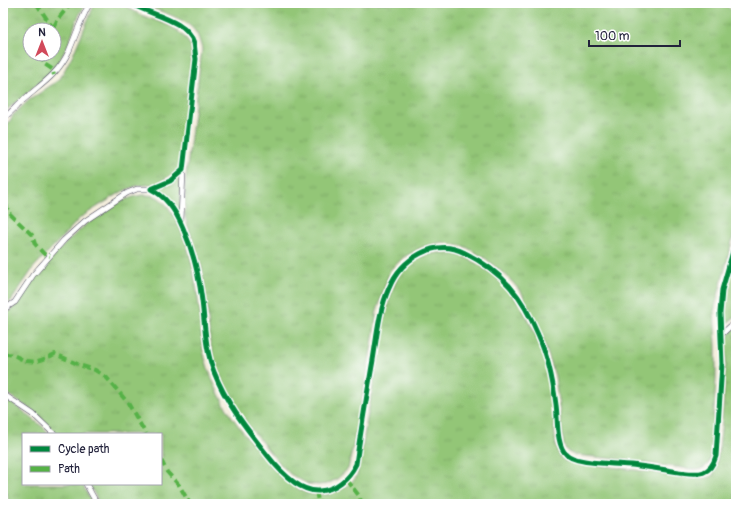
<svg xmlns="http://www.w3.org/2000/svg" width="739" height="507" font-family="Pangolin,sans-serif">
<defs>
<pattern id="grass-tufts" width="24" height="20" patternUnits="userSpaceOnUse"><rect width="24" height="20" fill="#93c677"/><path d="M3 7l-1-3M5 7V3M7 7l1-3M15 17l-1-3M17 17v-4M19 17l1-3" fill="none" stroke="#7eaa68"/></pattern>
</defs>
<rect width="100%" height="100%" fill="#fff"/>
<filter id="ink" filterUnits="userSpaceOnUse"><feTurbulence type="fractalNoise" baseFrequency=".025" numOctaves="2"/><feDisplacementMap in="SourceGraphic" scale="8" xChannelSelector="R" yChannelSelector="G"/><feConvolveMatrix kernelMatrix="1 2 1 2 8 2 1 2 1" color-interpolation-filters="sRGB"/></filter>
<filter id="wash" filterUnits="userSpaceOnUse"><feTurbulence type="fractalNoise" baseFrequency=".012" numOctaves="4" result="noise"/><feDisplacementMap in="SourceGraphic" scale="16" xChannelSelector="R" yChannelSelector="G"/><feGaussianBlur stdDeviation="0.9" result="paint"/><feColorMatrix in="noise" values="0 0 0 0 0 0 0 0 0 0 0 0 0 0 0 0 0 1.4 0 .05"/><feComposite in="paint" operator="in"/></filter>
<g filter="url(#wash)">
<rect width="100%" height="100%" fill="#f4eedc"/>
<path fill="url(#grass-tufts)" stroke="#5a7459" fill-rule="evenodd" d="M3 3H86L77 19 69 43 59 62 47 76 9 108 3 112ZM30 30H54V54H30Z
M95 3C102 3 110 2 117 3 124 4 133 11 139 14 163 25 177 23 192 48L181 165 176 172 156 184 136 186 123 191 81 217 34 267 11 301 3 305V126L9 123 13 115 28 101 60 79 75 50Z
M137 3H724L736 15V226L714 311 716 345V379L711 456C709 464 707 467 698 470L615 459 574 455 568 452 564 446 555 376 544 342 522 293 506 275 485 258 466 247 442 242 422 247 404 257 390 270 377 311 372 344 356 433 348 469 337 479 327 484 318 485 308 484 290 474 273 456 247 424 231 398 216 365 210 342 207 306 202 268 185 217V184L202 49C200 43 199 36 195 31 186 18 155 9 140 5Z
M181 176 180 212 179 213 166 195 157 189 174 182Z
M142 195C146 195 153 195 157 197 167 203 174 215 179 226 192 253 196 284 200 314 201 326 201 338 203 350 208 373 219 397 232 417 241 430 252 443 262 455 273 469 294 491 311 494 328 497 347 490 357 476 363 440 370 405 376 369 380 342 383 315 393 289 395 284 397 277 400 273 407 262 424 255 436 253 457 251 473 260 489 272 523 297 542 342 550 383 551 391 553 399 554 407 555 422 553 438 558 452 559 456 562 459 565 461L697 478C702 478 709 479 712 476 721 468 725 373 726 356 726 341 726 337 736 325V504H100L89 484H161V434H57L33 411 15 399 3 389V315C22 306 24 290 36 276 60 247 103 201 142 195Z
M736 253V316L727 323 724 320 726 286Z
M3 395 44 428 50 434H23V484H82L93 504H9L7 492 3 486Z"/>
</g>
<g filter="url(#ink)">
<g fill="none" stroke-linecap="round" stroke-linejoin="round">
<defs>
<path id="street" d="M130 3C149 15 186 19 194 43 195 48 195 54 196 59L183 170 170 181 151 189C167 197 176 211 183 228 193 251 199 275 202 301 205 325 205 349 214 372 227 405 247 429 268 456 279 470 299 492 319 491 336 490 349 478 356 464 361 429 367 395 373 360 377 336 379 310 389 288 401 259 435 237 465 253 503 272 522 296 538 334 548 356 553 381 556 405 558 419 556 445 566 454 575 464 617 464 632 465 647 467 663 469 679 472 697 474 710 477 716 456L722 364 720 313 722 290 736 241
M733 3 736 6
M3 118C10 114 15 107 21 102 41 84 57 76 69 51 76 35 81 18 90 3
M181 221 183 170
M3 310 15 302 33 275 64 240 85 221 127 193 137 189H151
M722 334 736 321
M3 394 33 414 54 434
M86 484 97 504"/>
</defs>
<use href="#street" stroke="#424153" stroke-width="6"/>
<use href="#street" stroke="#fff" stroke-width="5"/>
<path stroke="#55b146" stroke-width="4" stroke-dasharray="8 4" stroke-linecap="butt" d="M36 3 53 28 52 30
M53 28 58 19 71 3
M45 54 43 63 52 69 54 75
M3 205H6L9 213 32 235 35 244 44 254 50 256
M3 354C15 353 18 359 27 361 38 363 46 358 55 354L82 366 95 370 107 378 128 403 146 434
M161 460 167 472 179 485 190 504
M346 479 360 497 361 504
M3 488 8 504
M316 491 318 501 322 504"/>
<defs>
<path id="cycleway" d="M130 3C149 15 186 19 194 43 195 48 195 54 196 59L183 170 170 181 151 189C167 197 176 211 183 228 193 251 199 275 202 301 205 325 205 349 214 372 227 405 247 429 268 456 279 470 299 492 319 491 336 490 349 478 356 464 361 429 367 395 373 360 377 336 379 310 389 288 401 259 435 237 465 253 503 272 522 296 538 334 548 356 553 381 556 405 558 419 556 445 566 454 575 464 617 464 632 465 647 467 663 469 679 472 697 474 710 477 716 456L722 364 720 313 722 290 736 241"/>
</defs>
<use href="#cycleway" stroke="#fff" stroke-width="8"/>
<use href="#cycleway" stroke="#00873e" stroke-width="5"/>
</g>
</g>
<rect width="739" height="507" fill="none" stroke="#fff" stroke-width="16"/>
<rect x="22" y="433" width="140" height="52" fill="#ffffff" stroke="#a7a7b1"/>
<rect x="30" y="446" width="20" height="6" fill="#00873e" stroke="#a7a7b1"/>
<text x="58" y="453" font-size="12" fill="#22223b">Cycle path</text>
<rect x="30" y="466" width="20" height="6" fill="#55b146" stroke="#a7a7b1"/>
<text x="58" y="473" font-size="12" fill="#22223b">Path</text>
<g transform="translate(42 42)"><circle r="19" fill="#ffffff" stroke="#a7a7b1"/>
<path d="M0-3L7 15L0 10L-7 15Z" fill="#d1495b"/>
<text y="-6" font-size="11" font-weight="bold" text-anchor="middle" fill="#22223b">N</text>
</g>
<path d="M589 40v6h91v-6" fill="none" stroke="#22223b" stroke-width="2"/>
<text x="595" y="40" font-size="12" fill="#22223b" stroke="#ffffff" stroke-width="3" paint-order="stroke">100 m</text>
</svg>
